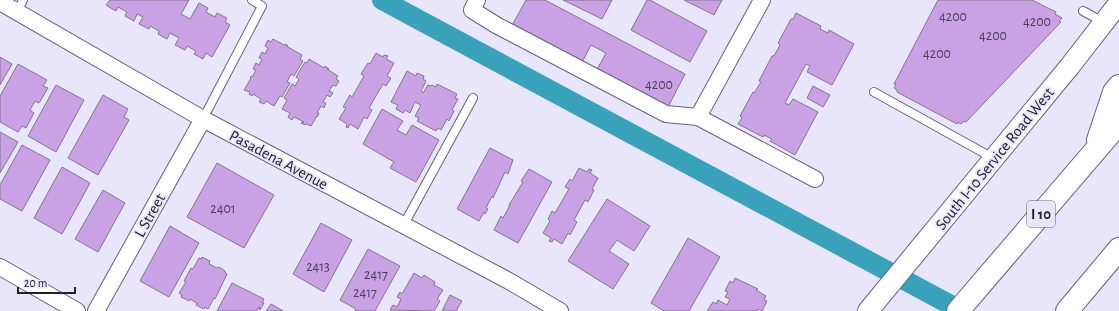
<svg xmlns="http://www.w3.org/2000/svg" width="1119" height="311" font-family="'Alegreya Sans',sans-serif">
<rect width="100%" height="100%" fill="#e9e6fc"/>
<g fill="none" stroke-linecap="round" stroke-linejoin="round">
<path stroke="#37a2ba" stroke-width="20" d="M382 0 962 311"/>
</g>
<path fill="#c8a2e4" stroke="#82758c" d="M110 0H189L181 14 190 19 199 3 208 8 206 12 215 17 217 13 227 18 225 22 230 25 212 57 206 53 203 59 194 54 196 51 187 46 185 50 175 45 179 38 170 33 167 39 158 34 159 31 150 26 149 29 139 24 143 17 137 14 134 21 125 16 127 12 118 7 116 11 106 5Z
M526 0H545L685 74 666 111 595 73 606 53 591 45 580 66 510 29Z
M563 0H612L602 19Z
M647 0H650L707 31 690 62 631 30Z
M684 0H722L714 15Z
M938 0H1032L1056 12 1055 14 1062 18 1059 21 1061 22 966 122 964 121 961 124 958 122 957 124 897 92V90L894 88 896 84H894Z
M796 13 821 26 820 29 828 33 829 30 854 44 832 85 807 72 810 66 806 64 785 103 789 105 793 99 818 112 795 155 770 141 772 139 764 135 763 137 738 124 742 118 740 116 753 92 754 93 761 82 759 81 772 56H774L780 45 778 43 791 19H793Z
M273 39 284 45 286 44 288 46H286L302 55 300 59 303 61 294 76 291 74 287 82 290 83 282 97 280 96 274 106 266 101 264 104 259 102 261 99 253 94 252 96 249 94 250 92 244 90 250 80 251 76 252 77 256 70 253 69 256 63 259 65 262 59 259 58 262 52 265 54 268 48 265 46 268 40 271 42Z
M376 53 383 57 384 55 388 56 386 59 394 63 387 76 391 78 386 86 383 84 369 108 372 110 367 119 364 117 358 129 350 124 348 128 346 127 347 124 339 119 346 108 343 107 350 95 352 97 364 76 361 74 368 63 370 64Z
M0 57 12 64 0 85Z
M309 59 324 68 325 66 329 69H327L338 76 336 79 339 81 336 86 333 85 329 91 333 93 330 97 327 95 323 102 326 103 324 108 321 106 317 113H319L317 117V116L311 126 306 124 305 125 301 123 304 122 294 117 292 120 288 117 290 113 282 109 287 100 284 98 292 84 295 86 299 79 296 77 305 62 307 63Z
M18 64 47 80 43 86 48 88 39 103 35 101 30 110 34 113 26 128 22 126 18 132 0 122V96Z
M407 71 416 76 417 73 424 76 423 79 426 81 421 91 423 93 428 85 431 86 432 85 436 87 437 84 457 94 455 98 458 99 452 110 454 111 449 121 447 119 441 130 438 128 436 131 417 121 419 118 415 116 421 105 415 102 410 113 405 110 403 113 396 109 398 105 391 102Z
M56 85 84 100 56 152 28 136Z
M813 86 830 95 823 107 807 98Z
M103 95 128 109 124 117 129 120 98 175 68 158Z
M382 109 403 121 397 130 406 135 412 125 439 140 416 182 390 168 394 162 363 144Z
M0 132 18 142 0 173Z
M22 145 50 160 22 211 0 199V185Z
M490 148 513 160 508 174 505 172 493 198 492 196 486 208 488 209 485 214 484 212 479 221 457 209Z
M217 163 274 195 244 248 187 217Z
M62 167 90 183 62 234 34 218Z
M579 168 587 172 589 169 592 170 590 173 598 178 592 189 594 190 588 202 585 200 574 220 577 222 570 235 568 233 562 244 554 239 552 242 549 241 551 238 543 233 550 221 548 219 552 211 555 213 569 189 565 187 570 179 572 181Z
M529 169 552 182 518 243 494 230 501 216 503 218 509 207V205L523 182 521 181Z
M103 190 125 203 98 252 75 239Z
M607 199 650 226 634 251 617 240 609 251 629 264 613 289 568 261Z
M321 223 352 240 324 292 293 274Z
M170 226 199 243 169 297 140 281Z
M688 238 720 257 689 311H664L651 303Z
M368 249 400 266 375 311H355L356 309 340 300Z
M202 257 210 261 209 264 217 268 219 267 225 271V272L227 274 215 299 214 298 208 309 205 307 204 309 196 305 197 303 190 299 189 301 181 297 182 295 179 293 186 282 184 281 191 268 193 269 199 258 202 259Z
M414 273 422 278 424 275 435 282 434 285 443 290 437 299 440 301 434 311 390 310 393 305 397 307 401 299 397 297 400 292 402 294Z
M735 278 758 289 756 290 766 296 764 300 767 301 762 311 758 309 757 311H707L713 302 716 304 718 300 727 305 730 299 725 297 728 292 725 291 730 281 733 283Z
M232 283 264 299 262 303H264L260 310 259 307 257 311H217Z
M450 295 462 301 456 311H442Z
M271 304 283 311H266Z"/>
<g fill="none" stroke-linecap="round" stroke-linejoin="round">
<defs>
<path id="service" d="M1083 11 1103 22
M17 12 23 0
M874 92 993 158
M203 119 262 6 252 0
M403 226 473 98"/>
<path id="minor" d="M477 0 472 10 496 25 666 114 698 117 815 179
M0 2 203 119 509 281 560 311
M698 117 762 0
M0 267 77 311
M96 311 203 119"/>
<path id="tertiary" d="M868 311 1070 66 1119 3"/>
<path id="motorway" d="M1098 140 1114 92 1119 86
M958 311 1119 123
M1067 311 1119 249"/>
</defs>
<use href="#service" stroke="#66617a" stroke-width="10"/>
<use href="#minor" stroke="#66617a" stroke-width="18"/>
<use href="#tertiary" stroke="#66617a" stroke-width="22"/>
<use href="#motorway" stroke="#66617a" stroke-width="24"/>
<use href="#service" stroke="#fff" stroke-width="8"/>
<use href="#minor" stroke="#fff" stroke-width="16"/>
<use href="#tertiary" stroke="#fff" stroke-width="20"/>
<use href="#motorway" stroke="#fff" stroke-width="22"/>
</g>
<g text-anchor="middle" stroke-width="4" stroke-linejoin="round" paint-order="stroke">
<g font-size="14" fill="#4c4059">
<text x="953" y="21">4200</text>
<text x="1037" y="26">4200</text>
<text x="993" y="40">4200</text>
<text x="937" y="58">4200</text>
<text x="659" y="89">4200</text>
<text x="223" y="213">2401</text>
<text x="318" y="271">2413</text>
<text x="376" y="279">2417</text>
<text x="365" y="297">2417</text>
</g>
<rect fill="#e9e6fc" stroke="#5e5b6a" stroke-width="1" x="1027" y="201" width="28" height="26" rx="3"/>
<g font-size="15" font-weight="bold" fill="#22202b">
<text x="1041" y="219">I 10</text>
</g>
<g font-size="16" fill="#22202b" stroke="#e9e6fc">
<text transform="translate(994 158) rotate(-51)" y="6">South I-10 Service Road West</text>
<text transform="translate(279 159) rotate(28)" y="6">Pasadena Avenue</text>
<text transform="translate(149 215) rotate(-61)" y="6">L Street</text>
</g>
</g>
<path d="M18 287v6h57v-6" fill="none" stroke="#22202b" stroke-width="2"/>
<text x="24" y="287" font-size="12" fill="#22202b" stroke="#e9e6fc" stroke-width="3" paint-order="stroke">20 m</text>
</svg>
